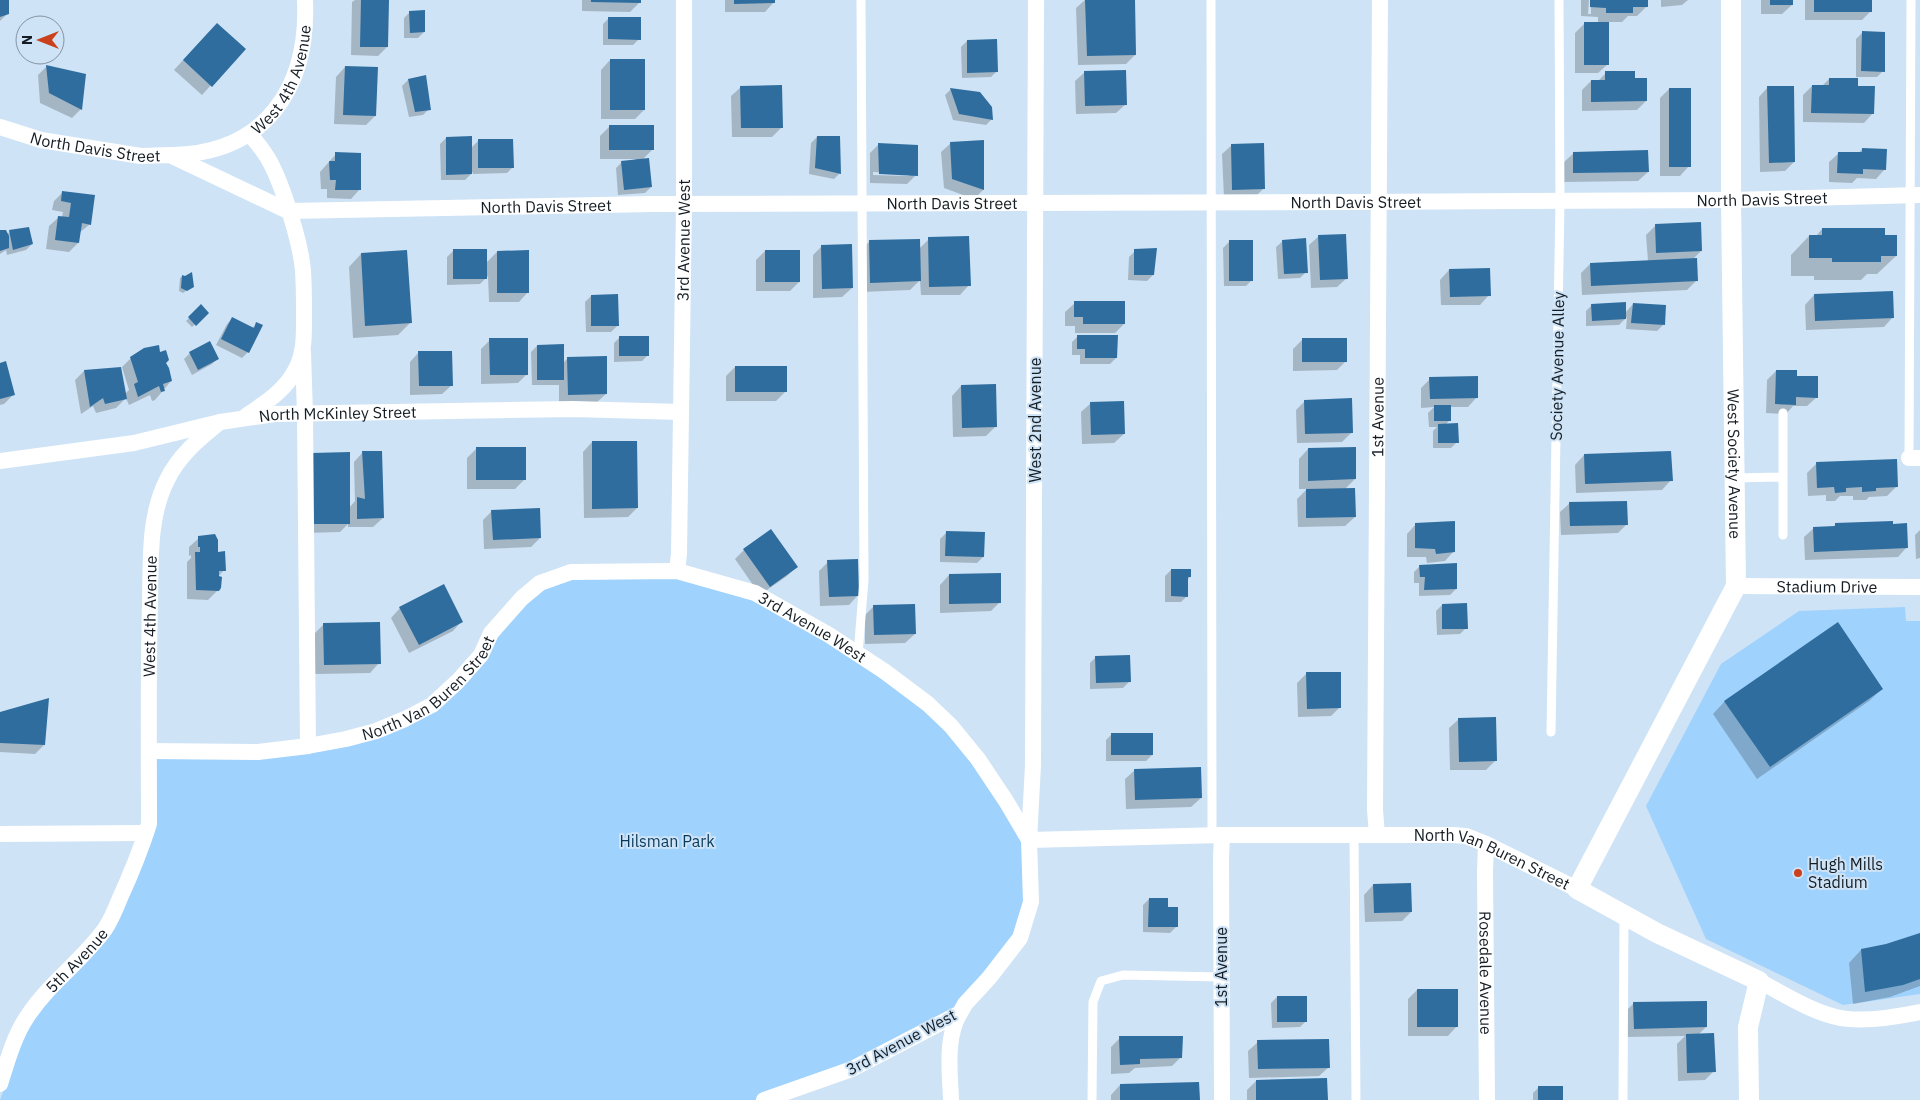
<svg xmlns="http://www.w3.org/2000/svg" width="1920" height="1100" font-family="'IBM Plex Sans',sans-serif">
<rect width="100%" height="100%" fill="#cee3f6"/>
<path fill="#9fd2fd" d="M677 573 787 612 950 727 1025 837 1030 901 1019 937 963 1003 852 1068 760 1100H0L29 1020 90 954 152 824 153 754 260 756 409 721 495 633 548 581Z
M1905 607 1906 621H1920V994L1843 1005 1706 939 1646 806 1721 664 1799 611Z"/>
<path fill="#0003" fill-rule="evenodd" d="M0 0H7V14L0 21Z
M355 0H388L387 47 378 56 351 55 352 2Z
M582 0H639V3L630 12 582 11Z
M725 0H774V2L765 12H725Z
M1085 0H1133L1135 55 1126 64 1078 65 1076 8Z
M1581 0H1589L1588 14H1591V0H1647L1646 7 1637 16H1628L1622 22H1607L1608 64 1598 73H1575V33L1585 23H1598V17L1581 16Z
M1661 0H1688L1682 5 1661 7Z
M1761 0H1792V5L1782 14H1761Z
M1805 0H1871V11L1862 20H1805Z
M410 12 424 32 418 38H404V18Z
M609 18 639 39 633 45H603V24Z
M208 33 244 49 202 95 174 70Z
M1862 33 1883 71 1877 77H1856V87L1873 113 1864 123 1803 122V95L1812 86H1822L1829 79H1856V39Z
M967 41 997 71 991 77 962 78 961 47Z
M610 60 644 110 635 119H601V70Z
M47 66 81 109 72 118 40 103 38 75Z
M345 67 375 116 366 125 334 124 336 77Z
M1085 72 1126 104 1116 113 1076 114 1075 81Z
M1606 73 1646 101 1637 110 1582 111V90L1591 81H1598Z
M408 80 429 109 423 115 409 117 402 86Z
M741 87 782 127 772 137H732L731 96Z
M1768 87 1794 162 1785 171 1760 172 1759 97Z
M951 89 992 119 986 125 953 120 945 95Z
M1669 89 1689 166 1680 176H1660V98Z
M609 127 653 149 642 160 651 187 645 193 618 195 616 168 622 162 635 161V159H600V136Z
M817 137 840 173 834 179 809 174 811 143Z
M446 138 470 149 479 140 513 167 507 173 473 174V172L465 180H441L440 144Z
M983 142V190L974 199 944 188 941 152 951 143Z
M879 144 916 175 907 184 870 183V153ZM873 172 909 174V176L873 175Z
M1232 145 1263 189 1254 198H1224L1222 154Z
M1862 149 1885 169 1876 179 1857 178 1852 183 1829 182V162L1839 153 1858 154Z
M1574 153 1648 172 1638 181 1564 182V162Z
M336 154 360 189 351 199 327 198V189H321L320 172Z
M63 192 90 224 79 233 78 243 69 252 46 249 49 226 59 217H62L63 212 52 210 54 201Z
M1656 225 1701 251 1693 259 1697 280 1687 290 1582 295 1581 273 1590 264 1648 261 1646 235Z
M1822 229 1884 236 1896 256 1877 274H1867L1861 280H1814V276H1791V255L1809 236H1816Z
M0 232 7 234 10 232 32 244 26 250 7 255 6 250 0 254Z
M1319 236 1347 278 1337 287 1311 288 1309 245Z
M929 239 969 285 960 295H921L920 280 910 290 861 292 860 251 869 242 919 249Z
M1283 241 1306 272 1300 278 1278 279 1276 247Z
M1229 242 1252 280 1246 286H1224L1223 248Z
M822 246 852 288 842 297 813 298V255Z
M406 251 411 322 398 335 353 338 349 267 361 254Z
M453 251 486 263 497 252 528 292 519 302H489L488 276 480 284 447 285V257Z
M765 251 799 282 790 291H756V260Z
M1135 251 1153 275 1147 281 1128 280 1129 257Z
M1449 270 1489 295 1480 305H1441L1440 280Z
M183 276 189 289 183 293 179 291 180 278Z
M1814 295 1893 317 1884 327 1806 330 1805 305Z
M591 296 617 326 611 332H586L585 302Z
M1075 303 1124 324 1115 333H1075V326H1065V312Z
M1633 304 1663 325 1657 331 1626 329 1627 317 1619 325 1586 326V311L1592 305 1625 313Z
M201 306 207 313 192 327 186 321Z
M233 318 252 328 257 324 248 352 242 358 216 345 227 324Z
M1078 336 1116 358 1110 364H1080V355H1072V342Z
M620 337 648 355 642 361 614 362V343Z
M490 340 527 374 518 383 481 384V349Z
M1302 340 1346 361 1337 370 1293 371V349Z
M209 343 218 358 212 364 192 375 184 359 190 353Z
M537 346 563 363 568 358 606 394 596 403H559V385H532L531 352Z
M419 352 452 385 442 394 410 395V362Z
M159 354 171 381 155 400 152 401 150 395 129 405 126 398 116 408 96 413 93 406 81 414 75 380 84 371 120 369 125 394 129 390 122 367 131 358Z
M0 365 13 395 4 404 0 405Z
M735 367 786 391 776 401H726V376Z
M1776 371 1796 377 1817 397 1807 406H1793L1786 414 1766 413 1767 380Z
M1430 379 1477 397 1468 407H1450V420L1445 425 1457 442 1451 448H1433V431L1437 427H1429L1428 413 1434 407 1421 408V388Z
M961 386 996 426 986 436 953 437 952 396Z
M1305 401 1352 432 1342 442 1297 443 1296 410Z
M1091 403 1124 434 1114 443 1082 444 1081 412Z
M592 442 637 508 628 517 584 518 583 452Z
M477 448 524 480 515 489H467V458Z
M1308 449 1355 479 1345 489 1355 517 1345 526 1298 527 1297 499 1307 489H1299V459Z
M363 452 383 518 373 527H348V524L340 532 304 533 303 463 349 508 355 501 354 462Z
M1584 455 1671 480 1662 490 1576 493 1575 465Z
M1816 464 1896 487 1887 496 1869 497 1866 500H1853V496H1840L1835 501H1826V495L1808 496 1807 473Z
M1570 503 1627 524 1618 533 1561 535 1560 512Z
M492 511 540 538 531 547 484 549 483 520Z
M1416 524 1454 551 1445 561 1427 563 1426 557H1407V534Z
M1836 524 1907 547 1898 557 1805 560 1804 537 1814 528 1833 527Z
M1920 530V558L1916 559 1915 535Z
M946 533 983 557 977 563 940 562V539Z
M199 538 217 554 224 570 218 577V590L208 600 187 599V562L191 558V555L189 556V547Z
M744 550 796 567 787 576 760 595 735 559Z
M828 562 858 595 849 605 820 606 819 571Z
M1420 566 1456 589 1450 595 1419 596V583H1414V572Z
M1171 570 1190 577 1187 580V596L1181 602H1165V576Z
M949 575 1000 602 991 611 940 613V585Z
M1442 605 1466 628 1460 634 1437 635 1436 611Z
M874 606 915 634 905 643 865 644V615Z
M400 608 462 621 453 631 409 653 391 618Z
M324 624 379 663 370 673 315 674 314 634Z
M1096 657 1129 682 1123 688 1090 689V663Z
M1307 673 1340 707 1331 716 1298 717 1297 683Z
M1882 689 1869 701 1757 779 1713 714 1725 701Z
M0 713 44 745 35 754 0 752Z
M1459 719 1496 760 1486 770H1450L1449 728Z
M1112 734 1152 755 1146 761H1106V740Z
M1135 770 1201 798 1191 807 1126 809 1125 779Z
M1373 885 1411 912 1402 921 1365 922 1364 895Z
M1149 899 1167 908 1176 927 1170 933 1143 932V905Z
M1920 934V986L1890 997 1853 1004 1849 963 1861 950 1886 945Z
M1417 990 1457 1026 1448 1036H1408V999Z
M1277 997 1306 1021 1300 1027 1272 1028 1271 1003Z
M1634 1003 1706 1027 1698 1035 1714 1071 1705 1080 1678 1081 1677 1044 1685 1036 1625 1037 1624 1013Z
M1120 1038 1181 1057 1172 1066 1135 1068 1129 1073 1111 1074V1047Z
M1258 1042 1329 1067 1319 1076 1249 1078 1248 1051Z
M1256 1081 1327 1100H1247V1090Z
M1120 1085 1199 1100H1111V1095Z
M1539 1087 1561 1100H1533V1093Z"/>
<path fill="#2e6d9e" d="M0 0H9V14L0 17Z
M361 0H389L388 47H360Z
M591 0H641V3L591 2Z
M734 0H775V3L734 4Z
M1085 0H1135L1136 55 1087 56Z
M1590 0H1648V7H1633V13H1606V8L1590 7Z
M1770 0H1793V5H1770Z
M1814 0H1872V12H1814Z
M425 10V32L410 33 409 11Z
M608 17H641V40L608 39Z
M1584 22H1609V65H1584Z
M217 23 246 49 212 87 183 60Z
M1862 31 1885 32V72L1861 71Z
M997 39 998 72 967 73V40Z
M610 59H645V110H610Z
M46 65 86 74 82 110 49 93Z
M345 66 378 67 376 116 343 115Z
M1126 70 1127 105 1085 106 1084 71Z
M1605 71H1635V78H1647V101L1591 102V80H1605Z
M426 75 431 110 415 112 408 79Z
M1829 78H1858V86H1875L1874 114 1811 113 1812 85H1829Z
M782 85 783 128H741L740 86Z
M1767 86H1794L1795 162 1769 163Z
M950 88 980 92 992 107 993 120 959 114Z
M1669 88H1691V167H1669Z
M609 125H654V150H609Z
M472 136V174L446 175V137Z
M817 136H840L841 174 815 168Z
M478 139H513L514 168H478Z
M984 140V190L952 179 950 142Z
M878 143 918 145V176L879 174Z
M1264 143 1265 189 1232 190 1231 144Z
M1862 148 1887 149 1886 170 1863 169V174L1837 173 1838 152H1862Z
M1648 150 1649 172 1573 173V152Z
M335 152 361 153V190H335L336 180H330L329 161H335Z
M649 158 652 187 624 190 621 161Z
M62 191 95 195 91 225 82 223 79 243 55 240 58 216 69 217 71 203 61 201Z
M1701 222 1702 251 1656 253 1655 224Z
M29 227 33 244 13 250 9 230Z
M1822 228H1885V235H1897V256H1881V262H1832V258H1809V235H1822Z
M0 230H6L9 236V248L0 251Z
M1346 234 1348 279 1320 280 1318 235Z
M969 236 971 286 929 287 928 237Z
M1306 238 1308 273 1284 274 1282 240Z
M920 239 921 281 870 283 869 240Z
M1229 240H1253V281H1229Z
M852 244 853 288 822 289 821 245Z
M1157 248 1154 275H1134V249Z
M453 249H487V279H453Z
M407 250 412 323 365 326 361 253Z
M529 250V293H497V251Z
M765 250H800V282H765Z
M1697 258 1698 281 1591 286 1590 263Z
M1490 268 1491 296 1450 297 1449 269Z
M192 272 194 287 187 291 181 288 182 275 185 276Z
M1893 291 1894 318 1815 321 1814 294Z
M618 294 619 326H591V295Z
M1074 301H1125V324H1083V317H1074Z
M1626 302V319L1592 321 1591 304Z
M1633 303 1666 305 1665 325 1631 323Z
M201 304 209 313 196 326 188 317Z
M232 317 254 328 256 322 263 325 249 353 221 339Z
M1077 335H1118L1117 358H1085V349H1077Z
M619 336H649V356H619Z
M489 338H528V375H490Z
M1302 338H1347V362H1302Z
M210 341 219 359 198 370 189 352Z
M564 344V380H537V345Z
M159 345 160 352 166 350 169 360 166 363 169 368 172 381 163 384 165 391 161 392 159 386 138 397 134 384 138 382 130 357 144 348Z
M418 351H452L453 386H419Z
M607 356V394L568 395 567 357Z
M6 361 15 395 0 399V363Z
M735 366H787V392H735Z
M121 367 127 399 105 404 103 398 90 407 84 370Z
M1776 370H1797V376H1818V398L1796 397V405L1775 404Z
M1478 376V398L1430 399 1429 377Z
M996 384 997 427 962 428 961 385Z
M1352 398 1353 433 1305 434 1304 400Z
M1124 401 1125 434 1091 435 1090 402Z
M1434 405H1451V421H1434Z
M1458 423 1459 443H1438V424Z
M592 441H637L638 508 592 509Z
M476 447H526V480H476Z
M1356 447V479L1308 481V448Z
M362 451H382L384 518 357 519V497L365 499Z
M1671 451 1673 481 1585 484 1584 454Z
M350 452V524H312V453Z
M1897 459 1898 487 1876 488V491L1862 492V487L1846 488V492L1835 493 1834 487 1817 488 1816 462Z
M1355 488 1356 517 1306 518V489Z
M1627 501 1628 525 1570 526 1569 502Z
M540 508 541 538 493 540 491 510Z
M1455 521V552L1436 554 1435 549 1415 548V523Z
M1893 521V524L1907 523 1908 548 1814 552 1813 527 1835 526V523Z
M771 529 798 567 770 587 743 549Z
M946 531 985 532 984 557 945 556Z
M215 534 218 540V552L225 551 226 571H219V576L222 577 221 588 219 591 196 590 195 552H200V547H198V536Z
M858 559 859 596 829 597 827 560Z
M1457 563V589L1424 590 1425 577H1420L1419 565Z
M1171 569H1191V577H1188V597L1171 596Z
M1001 573V603L949 604V574Z
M444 584 463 622 419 645 399 607Z
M1467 603 1468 629H1442V604Z
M915 604 916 634 874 635 873 605Z
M380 622 381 664 324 665 323 623Z
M1838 622 1883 689 1770 767 1724 701Z
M1130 655 1131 682 1096 683 1095 656Z
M1306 672H1341V708L1307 709Z
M49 698 45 745 0 743V712Z
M1496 717 1497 761 1459 762 1458 718Z
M1111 733H1153V755H1111Z
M1201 767 1202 798 1135 800 1134 769Z
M1411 883 1412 912 1374 913 1373 884Z
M1149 898H1168V907H1178V927H1148Z
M1920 933V979L1903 985 1865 992 1861 949 1886 944Z
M1417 989H1458V1027H1417Z
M1277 996H1307V1022H1277Z
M1707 1001V1027L1634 1029 1633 1002Z
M1714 1033 1716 1072 1687 1073 1686 1034Z
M1119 1036H1183L1182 1058 1140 1059V1064L1120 1065Z
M1329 1039 1330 1068 1258 1069 1257 1040Z
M1327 1078 1328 1100H1256V1080Z
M1199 1082 1200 1100H1120V1084Z
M1538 1086H1563V1100H1538Z"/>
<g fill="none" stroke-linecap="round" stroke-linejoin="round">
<path stroke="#fff" stroke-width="9" d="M1211 0 1212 835
M1909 458 1911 0
M1783 477V535
M1735 478 1783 477V413
M858 654 864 580 861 0
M1551 732 1560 201 1559 0
M1354 835 1356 1100
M1092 1100 1093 1002 1101 981 1123 975 1221 977
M1623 1100 1624 915"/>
<g stroke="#fff" stroke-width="16">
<path id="s1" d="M1036 0 1033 765 1029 840 1222 835H1453L1466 836 1486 844 1577 889"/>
<path id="s2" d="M0 127 41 140 141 156 170 155 288 211 652 204 1353 202 1731 200 1920 195"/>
<path id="s3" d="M173 155C265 153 309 88 305 0"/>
<path d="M303 352 305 414 308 746"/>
<path d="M246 416C265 403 286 390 296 369 305 352 304 332 304 313 304 299 304 285 303 271 301 244 283 186 270 162 265 152 257 143 250 134"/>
<path d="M1909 458H1920"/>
<path id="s4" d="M0 461 134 443 220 422 275 414 573 409 681 412"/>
<path id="s5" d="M677 571 679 554 684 205V0"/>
<path id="s6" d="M1736 586 1920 587"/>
<path id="s7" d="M149 751 258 752 308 746 346 739 376 731 405 719 432 705 458 681 481 655 491 633 522 598 540 583 571 572 677 571 755 593 829 635 884 671 928 704 951 726 978 759 1006 801 1029 840 1031 902 1020 938 989 978 965 1004 960 1013 852 1069 764 1100"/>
<path d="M0 834 146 833"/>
<path id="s8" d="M1377 835 1375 810 1380 0"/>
<path id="s9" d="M1486 844 1485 872 1487 1100"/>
<path d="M1759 981C1782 993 1810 1011 1836 1017 1860 1023 1896 1017 1920 1012"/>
<path id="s10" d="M0 1084C7 1062 14 1036 27 1017 48 984 82 961 105 929 111 920 116 908 120 898 131 874 141 849 149 824 149 750 148 677 150 603 151 563 148 517 167 480 179 455 199 439 220 422"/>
<path d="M951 1100C950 1072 945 1038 960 1013"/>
<path d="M1222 1100 1221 858 1222 835"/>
</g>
<path stroke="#fff" stroke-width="20" id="s11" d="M1731 0V200L1736 586 1577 889 1657 933 1759 981 1748 1027 1749 1100"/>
</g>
<circle fill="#ca411e" stroke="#cee3f6" stroke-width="2" cx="1798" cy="873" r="5"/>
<g text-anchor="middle" stroke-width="4" stroke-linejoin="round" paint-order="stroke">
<g font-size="16" fill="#151d24" stroke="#cee3f6">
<text dy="6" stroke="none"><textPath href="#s3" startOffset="146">West 4th Avenue</textPath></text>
<text dy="6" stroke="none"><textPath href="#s2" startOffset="98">North Davis Street</textPath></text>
<text dy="6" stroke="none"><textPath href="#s2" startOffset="1778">North Davis Street</textPath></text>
<text dy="6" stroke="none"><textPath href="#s2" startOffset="1372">North Davis Street</textPath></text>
<text dy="6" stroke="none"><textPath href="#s2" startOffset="968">North Davis Street</textPath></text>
<text dy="6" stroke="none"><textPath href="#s2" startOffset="562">North Davis Street</textPath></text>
<text dy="6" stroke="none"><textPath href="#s5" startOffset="331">3rd Avenue West</textPath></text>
<text transform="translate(1557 366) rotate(-89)" y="6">Society Avenue Alley</text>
<text dy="6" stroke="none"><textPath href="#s4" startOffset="342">North McKinley Street</textPath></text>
<text dy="6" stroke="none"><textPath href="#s8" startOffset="418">1st Avenue</textPath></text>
<text transform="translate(1035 420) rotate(-90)" y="6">West 2nd Avenue</text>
<text dy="6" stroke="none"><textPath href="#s11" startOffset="464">West Society Avenue</textPath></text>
<text dy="6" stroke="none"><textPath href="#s6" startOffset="91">Stadium Drive</textPath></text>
<text dy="6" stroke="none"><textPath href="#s10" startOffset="512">West 4th Avenue</textPath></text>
<text dy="6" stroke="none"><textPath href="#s7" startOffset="742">3rd Avenue West</textPath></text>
<text dy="6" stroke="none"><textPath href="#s7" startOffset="298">North Van Buren Street</textPath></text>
<text dy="6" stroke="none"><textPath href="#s1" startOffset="1308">North Van Buren Street</textPath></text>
<text dy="6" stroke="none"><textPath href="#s10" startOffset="148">5th Avenue</textPath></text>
<text transform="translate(1221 967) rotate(-90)" y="6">1st Avenue</text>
<text dy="6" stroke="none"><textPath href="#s9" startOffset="129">Rosedale Avenue</textPath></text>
<text transform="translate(901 1042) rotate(-28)" y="6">3rd Avenue West</text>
</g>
<g font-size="16" fill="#083a5d" stroke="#cee3f6">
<text x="667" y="847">Hilsman Park</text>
</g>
<g font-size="16" fill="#151d24" stroke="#cee3f6" text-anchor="start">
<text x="1808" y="870">Hugh Mills<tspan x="1808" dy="18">Stadium</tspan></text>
</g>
</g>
<g transform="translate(40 40) rotate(270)"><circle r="24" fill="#cee3f6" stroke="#8494a2"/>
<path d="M0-4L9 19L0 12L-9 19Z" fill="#ca411e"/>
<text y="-8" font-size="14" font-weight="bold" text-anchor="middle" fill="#151d24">N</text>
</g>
</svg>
